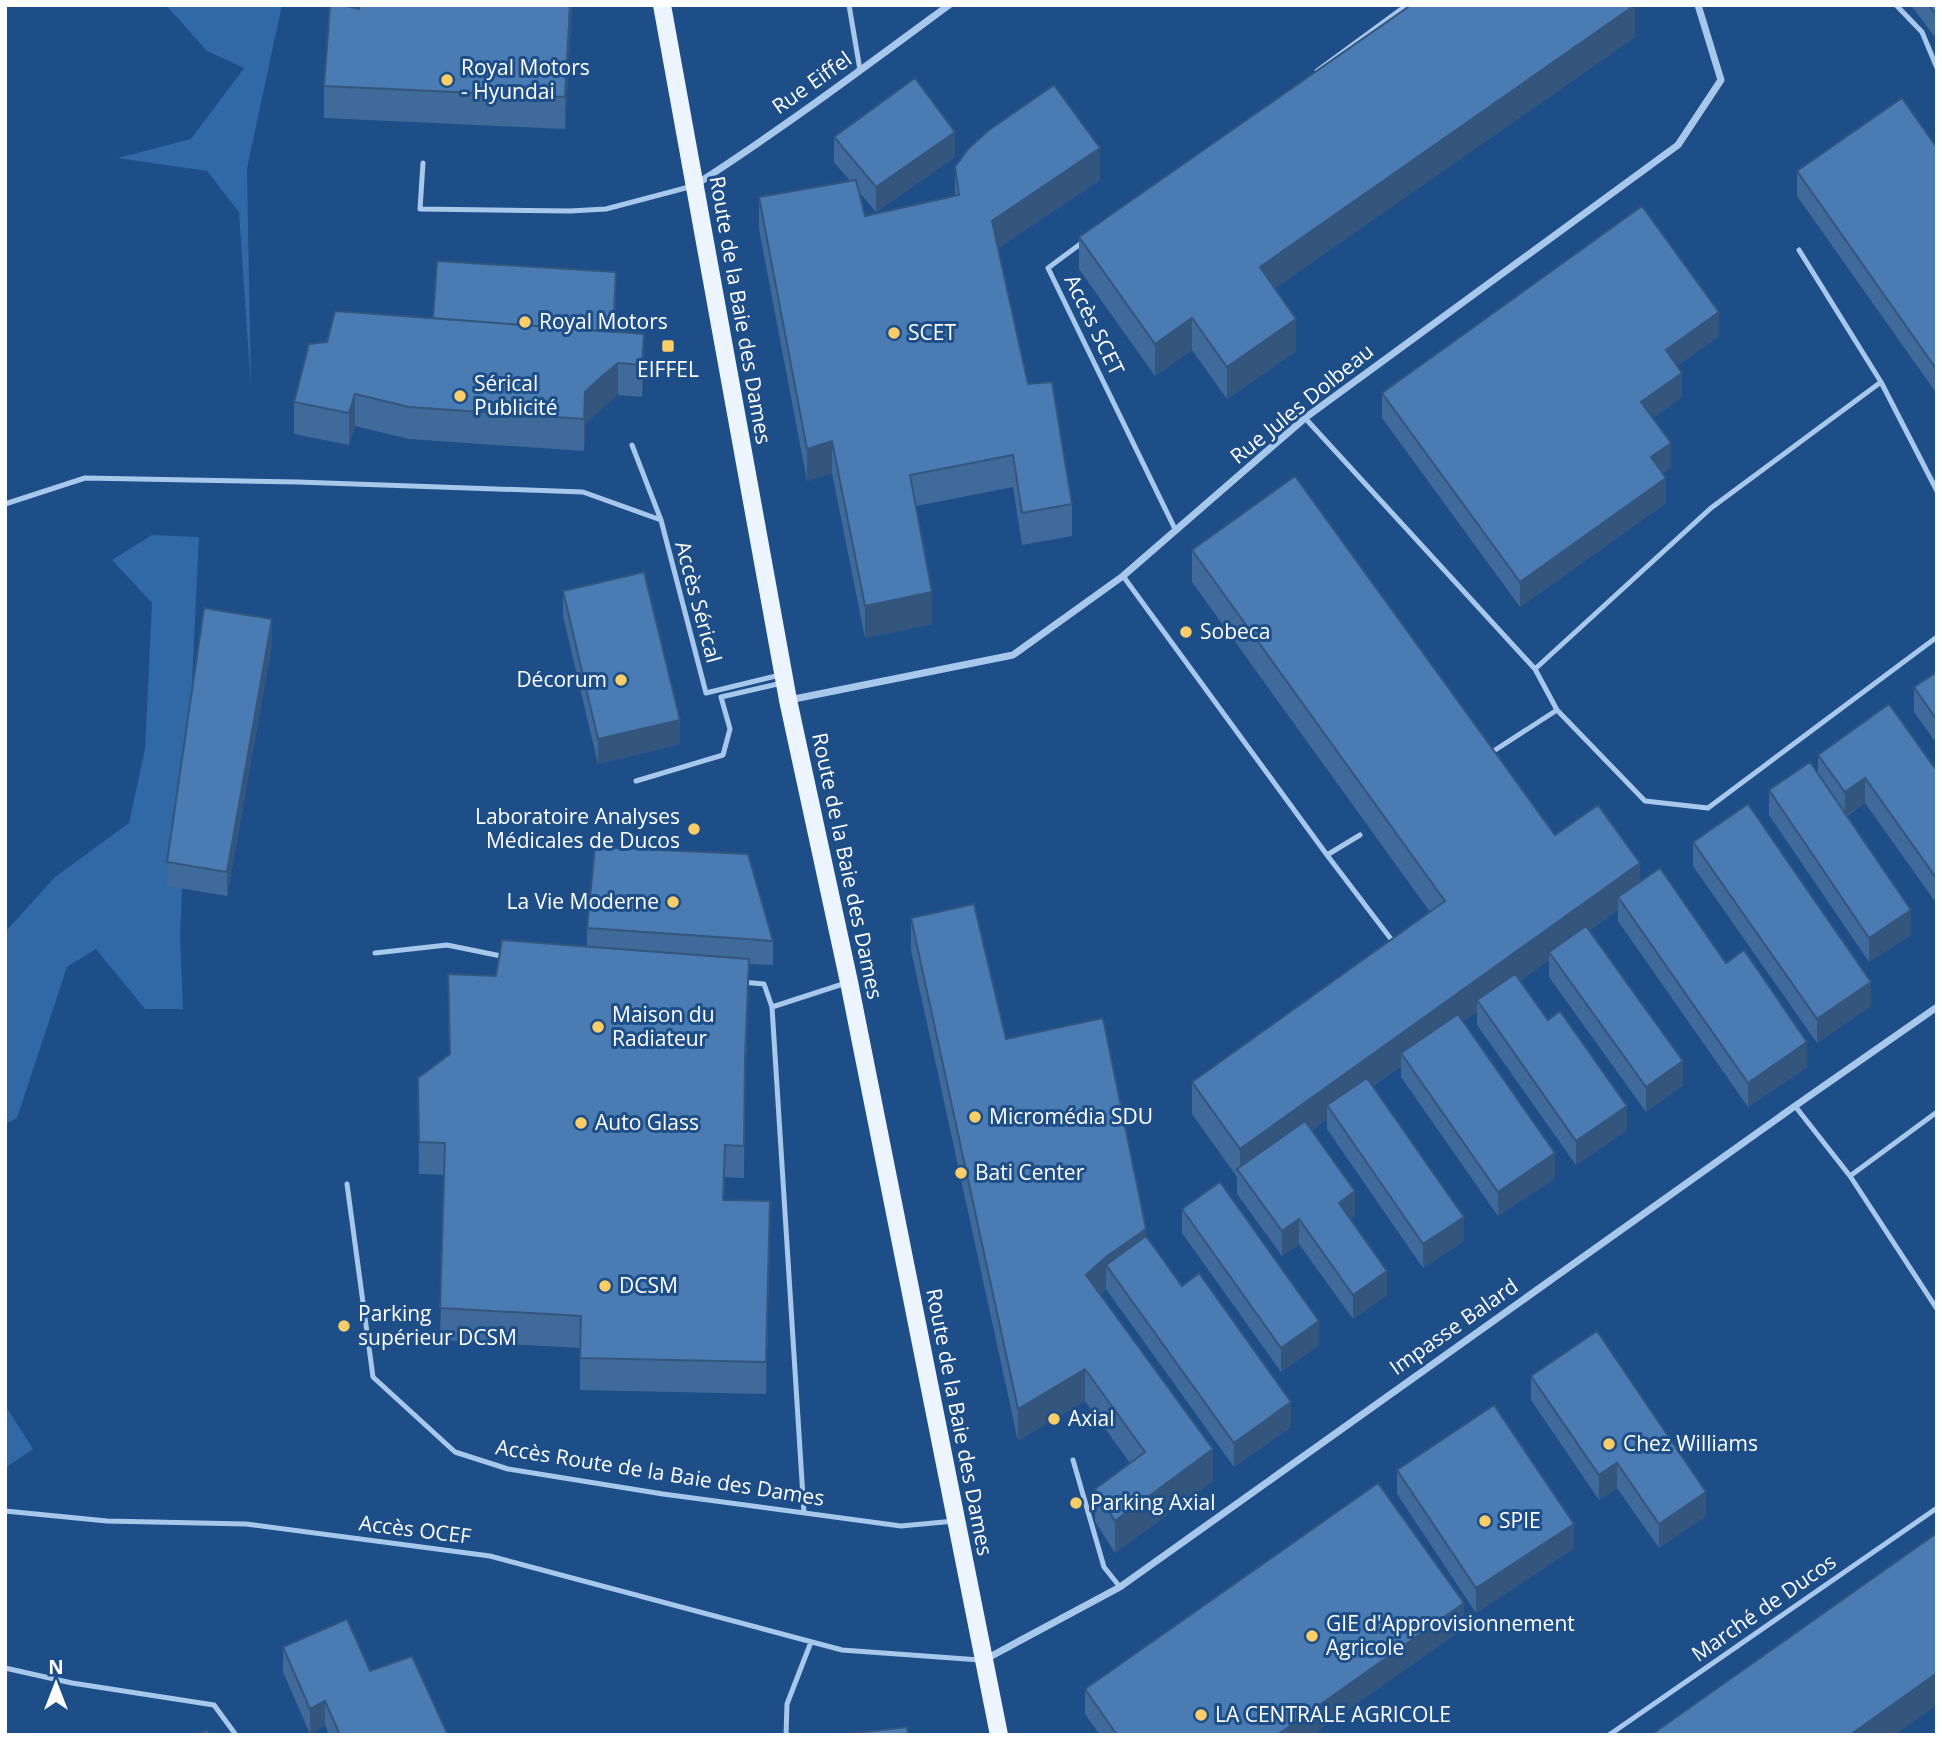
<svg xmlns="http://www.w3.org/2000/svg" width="1942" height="1740" font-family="'Open Sans',sans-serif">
<rect width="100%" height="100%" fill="#1d4e88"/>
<path fill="#3168a6" d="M166 5H282L247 168 251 389 239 212 207 171 118 158 191 139 244 68 207 51Z
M152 535 199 537 180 935 183 1009H145L96 949 67 967 17 1118 5 1124V927L7 930 55 877 129 823 145 749 152 603 112 560Z
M5 1405 33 1449 5 1468Z"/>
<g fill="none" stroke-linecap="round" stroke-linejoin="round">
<path stroke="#a7c7eb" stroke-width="5" d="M849 5 860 70
M1896 5 1922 32 1937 68
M1317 71 1407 5
M423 163 420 209 570 211 606 209 693 186
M1083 242 1048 268 1176 531
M1799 250 1881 382 1937 491
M1305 418 1535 669 1711 508 1881 382
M632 445 661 520 706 693 780 675
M5 504 85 478 298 482 583 492 661 520
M1123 576 1327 855 1360 835
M1535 669 1557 710 1645 801 1708 808 1937 637
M1489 754 1557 710
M636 781 723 755 730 729 721 697 782 683
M1327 855 1394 943
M375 953 447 945 506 957
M742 982 764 984 772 1007 846 983
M772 1007 804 1513
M1795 1106 1850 1176 1937 1309
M1850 1176 1937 1112
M347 1184 373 1377 455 1452 508 1469 663 1494 901 1526 955 1521
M1073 1460 1104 1567 1120 1587
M5 1511 107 1521 246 1524 490 1556 842 1650 980 1660
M5 1668 72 1683 214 1705 236 1735
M786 1735 787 1704 811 1642
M1609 1735 1937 1508"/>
<path stroke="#a7c7eb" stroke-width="7" d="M695 185C782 129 865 67 949 5
M789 700 1013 655 1123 576 1305 418 1678 145 1721 80 1698 5
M984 1660 1120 1587 1795 1106 1937 1007"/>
<path stroke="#ecf4fe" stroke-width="18" d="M662 5 788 700 849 982 999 1735"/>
</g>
<path fill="#406a99" d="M360 5H572L565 129 324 118V86L359 9Z
M1911 5H1937V40Z
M1635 37 1275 288 1296 351 1227 399 1192 350 1155 376 1079 269V237Z
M834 137 955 157 876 212 859 192 865 216 955 196V167L1100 180 998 248 1028 384 1072 504V536L1022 545 1013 487 916 506 932 624 865 638 832 473 807 481 759 229V197L850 181 834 162Z
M1937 148V394L1797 196V171Z
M616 297 614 332 644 366 642 397 618 395 600 410 585 424 584 451 409 439 355 426 349 445 294 434V402L327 342 433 318Z
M1719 336 1677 366 1682 397 1653 418 1671 467 1662 474 1666 503 1520 607 1382 418V393Z
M1192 550 1555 835 1640 882 1726 963 1807 1067 1748 1107 1618 921V910L1589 931 1683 1085 1646 1112 1549 977V960L1520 981 1627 1130 1576 1165 1477 1025V1012L1463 1021 1555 1178 1498 1216 1401 1077V1066L1373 1086 1464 1241 1423 1268 1327 1129V1119L1312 1130 1355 1216 1350 1219 1387 1295 1353 1319 1299 1244 1282 1256 1237 1194V1177L1192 1114V1082L1430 912 1192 582Z
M563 591 680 744 598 764 563 616Z
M272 644 227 896 167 886V862Z
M1937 672V744L1914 712V687Z
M1818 755 1937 771V904L1865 803 1847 816 1911 935 1869 962 1769 815V790L1818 774Z
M1693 842 1871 1006 1817 1043 1693 866Z
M911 918 1006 1039 1182 1286 1291 1427 1234 1467 1106 1289 1101 1294 1213 1481 1115 1553 1095 1521V1489L1130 1463 1085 1401 1018 1441 911 950Z
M587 928 773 941V965L749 964V991L745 1092 744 1178 725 1177 724 1200 770 1233 766 1394 580 1390V1348L440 1340 444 1175 419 1174 418 1078 449 1055 448 974 496 976 587 946Z
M1182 1209 1319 1345 1281 1372 1182 1233Z
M1531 1376 1706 1516 1659 1548 1617 1488 1599 1500 1531 1400Z
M1397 1470 1574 1548 1476 1613 1397 1494Z
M1464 1628 1312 1735H1100L1085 1714V1689Z
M283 1647 370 1671 448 1735H329L325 1725 310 1734 283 1672Z"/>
<path fill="#34567d" d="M570 5H572L565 129V97Z
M1635 5V37L1260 299V267Z
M955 132V157L876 212V187Z
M1100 148V180L992 252V221Z
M616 272V297L613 359V334Z
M1719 312V336L1666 374V350Z
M1192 318V350L1155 376V344Z
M1296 319V351L1227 399V367Z
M644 334V366L642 397V365Z
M618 363V395L585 424 584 451V419L585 392Z
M1682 373V397L1641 427V402Z
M355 394V426L349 445V413Z
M832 441V473L807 481V449Z
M1671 443V467L1651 482V457Z
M1666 478V503L1520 607V582Z
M932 592V624L865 638V606Z
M272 619V644L227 896V872Z
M680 720V744L598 764V739Z
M1865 778V803L1845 816V792Z
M1640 863V895L1618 897V910L1553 958 1549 952V960L1482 1008 1477 1000V1012L1407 1061 1401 1053V1066L1333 1114 1327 1105V1119L1244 1178 1240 1173V1149Z
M1911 910V935L1869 962V938Z
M749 959V991L745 1092 744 1178 745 1060Z
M1871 982V1006L1817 1043V1019Z
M1807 1042V1067L1748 1107V1083Z
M1683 1061V1085L1646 1112V1087Z
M1627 1106V1130L1576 1165V1141Z
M1555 1153V1178L1498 1216V1192Z
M1355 1191V1216L1339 1228V1203Z
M770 1201V1233L766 1394V1362Z
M1464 1217V1241L1423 1268V1244Z
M1299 1219V1244L1282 1256V1231Z
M1146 1229V1261L1106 1265V1289L1086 1307V1275L1106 1257Z
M1387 1271V1295L1353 1319V1295Z
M1319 1321V1345L1281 1372V1348Z
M1085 1369V1401L1018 1441V1409Z
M1291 1402V1427L1234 1467V1443Z
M1213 1449V1481L1115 1553V1521Z
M1617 1463V1488L1599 1500V1475Z
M1706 1492V1516L1659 1548V1524Z
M1574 1524V1548L1476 1613V1588Z
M1464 1603V1628L1312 1735H1277Z
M1937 1673V1705L1895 1735H1850Z
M325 1701V1725L310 1734V1709Z"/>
<path fill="#4a7bb2" stroke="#34567d" stroke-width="2" d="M330 5H341L359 9 360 5H570L565 97 324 86Z
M1411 5H1635L1260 267 1296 319 1227 367 1192 318 1155 344 1079 237Z
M1929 5H1937V16Z
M915 78 955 132 876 187 834 137Z
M1054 85 1100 148 992 221 1028 384 1052 382 1072 504 1022 513 1013 455 910 475 932 592 865 606 832 441 807 449 759 197 856 180 865 216 959 195 955 167 968 149 989 130Z
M1902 98 1937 148V370L1797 171Z
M1642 206 1719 312 1666 350 1682 373 1641 402 1671 443 1651 457 1666 478 1520 582 1382 393Z
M437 261 616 272 613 332 433 318Z
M335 311 644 334 642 365 618 363 600 378 585 392 584 419 409 407 355 394 349 413 294 402 309 344 327 342Z
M1295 476 1555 835 1598 805 1640 863 1240 1149 1192 1082 1445 901 1192 550Z
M644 572 680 720 598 739 563 591Z
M204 608 272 619 227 872 167 862Z
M1937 672V720L1914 687Z
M1889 704 1937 771V879L1865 778 1845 792 1818 755Z
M1810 762 1911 910 1869 938 1769 790Z
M1748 804 1871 982 1817 1019 1693 842Z
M595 847 748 854 773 941 587 928Z
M1660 868 1726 963 1744 950 1807 1042 1748 1083 1618 897Z
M974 904 1006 1039 1103 1018 1146 1229 1106 1257 1086 1275 1213 1449 1115 1521 1095 1489 1145 1452 1085 1369 1018 1409 911 918Z
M1586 926 1683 1061 1646 1087 1549 952Z
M502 940 749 959 745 1060 744 1146 725 1145 723 1200 770 1201 766 1362 580 1358 581 1316 440 1308 445 1143 419 1142 418 1078 450 1054 448 974 496 976Z
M1515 974 1548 1020 1560 1011 1627 1106 1576 1141 1477 1000Z
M1458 1014 1555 1153 1498 1192 1401 1053Z
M1367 1078 1464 1217 1423 1244 1327 1105Z
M1305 1121 1355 1191 1339 1203 1387 1271 1353 1295 1299 1219 1282 1231 1237 1169Z
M1220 1182 1319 1321 1281 1348 1182 1209Z
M1146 1236 1182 1286 1199 1273 1291 1402 1234 1443 1106 1265Z
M1597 1331 1706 1492 1659 1524 1617 1463 1599 1475 1531 1376Z
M1494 1405 1574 1524 1476 1588 1397 1470Z
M1378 1483 1464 1603 1277 1735H1117L1085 1689Z
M1937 1533V1673L1850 1735H1651Z
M347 1619 370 1671 412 1656 448 1735H340L325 1701 310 1709 283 1647Z
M907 1727 908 1735 847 1734Z
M207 1730 209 1735H196Z"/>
<g fill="#fbcd66" stroke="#1d4e88" stroke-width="2.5">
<circle cx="447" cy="80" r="7"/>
<circle cx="525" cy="322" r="7"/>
<circle cx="894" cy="333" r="7"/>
<rect x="661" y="339" width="14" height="14" rx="3.5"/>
<circle cx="460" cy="396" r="7"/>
<circle cx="1186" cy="632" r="7"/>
<circle cx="621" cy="680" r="7"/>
<circle cx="694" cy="829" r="7"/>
<circle cx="673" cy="902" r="7"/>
<circle cx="598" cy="1027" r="7"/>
<circle cx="975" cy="1117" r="7"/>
<circle cx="581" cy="1123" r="7"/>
<circle cx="961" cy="1173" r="7"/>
<circle cx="605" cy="1286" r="7"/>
<circle cx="344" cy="1326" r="7"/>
<circle cx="1054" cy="1419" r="7"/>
<circle cx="1609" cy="1444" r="7"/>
<circle cx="1076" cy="1503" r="7"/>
<circle cx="1485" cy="1521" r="7"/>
<circle cx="1312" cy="1636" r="7"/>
<circle cx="1201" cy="1715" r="7"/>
</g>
<g text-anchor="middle" stroke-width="6" stroke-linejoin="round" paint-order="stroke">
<g font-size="21" fill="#fff" stroke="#1d4e88" text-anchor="start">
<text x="461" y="75">Royal Motors<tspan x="461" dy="24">- Hyundai</tspan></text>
<text x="539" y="329">Royal Motors</text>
<text x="908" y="340">SCET</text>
<text x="668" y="377" text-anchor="middle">EIFFEL</text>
<text x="474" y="391">Sérical<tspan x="474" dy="24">Publicité</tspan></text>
<text x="1200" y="639">Sobeca</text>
<text x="607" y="687" text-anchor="end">Décorum</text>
<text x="680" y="824" text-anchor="end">Laboratoire Analyses<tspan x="680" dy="24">Médicales de Ducos</tspan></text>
<text x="659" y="909" text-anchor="end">La Vie Moderne</text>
<text x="612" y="1022">Maison du<tspan x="612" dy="24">Radiateur</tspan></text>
<text x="989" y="1124">Micromédia SDU</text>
<text x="595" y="1130">Auto Glass</text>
<text x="975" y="1180">Bati Center</text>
<text x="619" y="1293">DCSM</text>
<text x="358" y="1321">Parking<tspan x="358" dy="24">supérieur DCSM</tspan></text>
<text x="1068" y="1426">Axial</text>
<text x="1623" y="1451">Chez Williams</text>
<text x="1090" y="1510">Parking Axial</text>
<text x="1499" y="1528">SPIE</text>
<text x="1326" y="1631">GIE d'Approvisionnement<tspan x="1326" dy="24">Agricole</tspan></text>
<text x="1215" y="1722">LA CENTRALE AGRICOLE</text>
</g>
<g font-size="21" fill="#fff" stroke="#1d4e88">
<text transform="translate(812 83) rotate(-35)" y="7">Rue Eiffel</text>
<text transform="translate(740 310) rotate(80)" y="7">Route de la Baie des Dames</text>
<text transform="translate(1094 325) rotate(64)" y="7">Accès SCET</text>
<text transform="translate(1302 404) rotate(-39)" y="7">Rue Jules Dolbeau</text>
<text transform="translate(698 602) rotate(75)" y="7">Accès Sérical</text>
<text transform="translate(847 866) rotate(78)" y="7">Route de la Baie des Dames</text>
<text transform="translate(1454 1327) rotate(-35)" y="7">Impasse Balard</text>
<text transform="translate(959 1422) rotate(79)" y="7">Route de la Baie des Dames</text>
<text transform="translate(660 1473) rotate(9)" y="7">Accès Route de la Baie des Dames</text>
<text transform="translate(415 1530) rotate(7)" y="7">Accès OCEF</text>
<text transform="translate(1764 1608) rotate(-35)" y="7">Marché de Ducos</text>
</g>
</g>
<rect width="1942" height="1740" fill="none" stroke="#ffffff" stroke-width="14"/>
<g transform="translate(56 1684)" stroke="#1d4e88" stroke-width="5" paint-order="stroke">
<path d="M0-5L12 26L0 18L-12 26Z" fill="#ffffff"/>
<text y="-10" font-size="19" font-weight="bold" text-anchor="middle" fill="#ffffff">N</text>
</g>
</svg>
